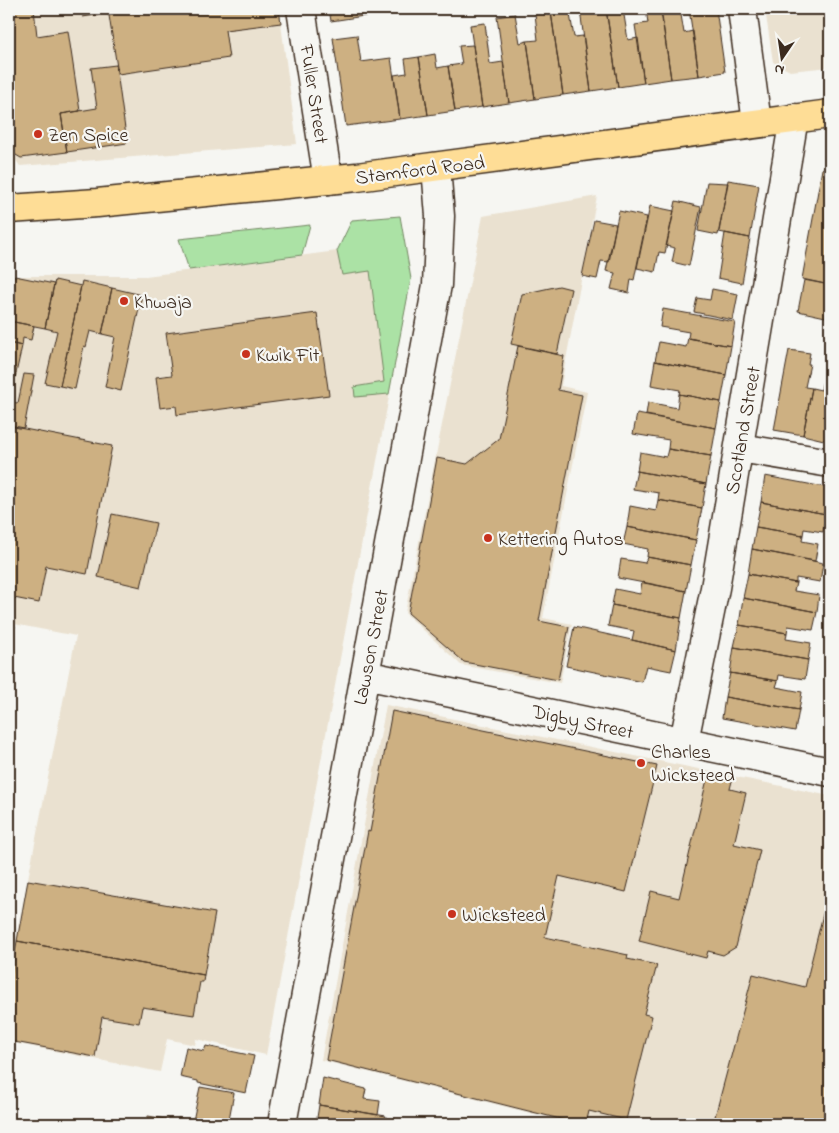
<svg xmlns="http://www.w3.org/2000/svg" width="839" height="1133" font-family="'Indie Flower',sans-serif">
<rect width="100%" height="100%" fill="#f6f6f2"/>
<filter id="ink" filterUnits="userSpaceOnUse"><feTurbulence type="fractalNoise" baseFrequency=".02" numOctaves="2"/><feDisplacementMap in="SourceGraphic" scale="10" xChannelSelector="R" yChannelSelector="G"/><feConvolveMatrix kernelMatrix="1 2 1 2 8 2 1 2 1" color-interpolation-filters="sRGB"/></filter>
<g filter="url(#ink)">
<path fill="#eae1d0" d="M9 9H279L297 144 20 166 9 151Z
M765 9H830V67L790 71 773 62Z
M597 196 561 386 587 392 543 618 572 624 560 683 461 665 405 613 483 216Z
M337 251 411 279 266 1055 196 1039 195 1045 167 1039 160 1072 9 1042V975L76 636 9 623V276H146Z
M386 705 830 796V1124H574L321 1060Z"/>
<path fill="#abe2a5" stroke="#738662" d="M400 216 411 279 389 394 355 397 354 387 384 382 370 271 342 275 337 251 352 220Z
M310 225 302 255 189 270 179 239Z"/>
<path fill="#cdb082" stroke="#3b2a1e" d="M9 9H34L37 36 68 31 80 111 61 114 67 152 21 158 9 151Z
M82 9H105L106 13 83 17Z
M108 9H279L281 23 225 30 229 58 118 74Z
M329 9H384V13L331 21Z
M569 9 574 37 583 36 591 91 563 95 551 12Z
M590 9H606L618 87 591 91 580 10Z
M606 9H623L628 40 638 38 644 83 618 87Z
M646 9H661L671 79 644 83 635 25 648 23Z
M680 9 684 33 693 31 699 76 671 79 661 12Z
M689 9H716L725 72 699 76Z
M551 12 563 95 535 99 527 41 538 40 535 14Z
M515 14 520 43 527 41 535 99 509 103 497 17Z
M485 23 490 64 503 62 509 103 482 107 470 25Z
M357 35 361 62 391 58 400 119 346 126 333 38Z
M473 45 482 107 455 111 448 66 462 64 459 46Z
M435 54 437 68 448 66 455 111 428 115 419 57Z
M419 57 428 115 400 119 394 75 407 73 405 59Z
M116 65 127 143 67 152 61 114 97 108 91 68Z
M829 164H830V285L802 279 822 169Z
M728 180 759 185 750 238 719 232Z
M707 182 728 183 718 235 698 231Z
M676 201 701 207 689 266 672 262 675 248 666 246Z
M650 206 674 211 665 253 659 252 655 272 637 268Z
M619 211 647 217 634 280 631 279 629 293 611 289 615 273 606 271Z
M594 220 616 224 609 262 601 261 597 279 582 276Z
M725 233 750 238 742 283 718 278Z
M10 275 54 284 45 328 9 321V276Z
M55 280 81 286 60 386 45 383 57 331 45 328Z
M804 280 830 285V318L798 311Z
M82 281 112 288 102 334 90 331 86 347 84 346 75 389 60 386Z
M559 286 571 289 557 354 511 344 522 294Z
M112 288 142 295 121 391 105 387 115 337 102 334Z
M712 289 738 294 733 320 694 312 697 298 710 300Z
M663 309 735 322 731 346 688 338 689 332 660 327Z
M317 313 329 395 177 415 176 406 160 408 156 377 172 375 166 333Z
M9 321 34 326 31 340 23 338 22 346 9 343Z
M688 338 731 346 726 375 655 361 659 342 686 347Z
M9 343 22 346 15 378 9 376Z
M518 346 564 356 558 390 582 395 539 621 569 627 558 680 464 662 408 613 437 458 467 464 499 439Z
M789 350 810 353 808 364H810L805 387 812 388 803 435 774 430Z
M828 354 830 355V431L828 441 803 435 812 388 821 390Z
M655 361 726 375 721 402 679 394 680 390 651 385Z
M24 374 34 375 24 428 9 425V402L18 403Z
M679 394 721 402 716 428 646 415 648 402 677 408Z
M637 414 716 428 711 456 668 449 669 440 633 434Z
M9 426 112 446 87 574 46 566 39 603 9 597Z
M668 449 711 456 706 484 637 471 640 452 666 457Z
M637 471 706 484 702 508 658 500 659 493 633 489Z
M765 476 830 488 826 514 761 502Z
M658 500 702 508 696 540 627 527 630 506 656 511Z
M761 502 826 514 823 532 804 529 803 535 756 527Z
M112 514 156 523 141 587 98 577Z
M627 527 696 540 691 565 647 557 648 549 623 544Z
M756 527 803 535 802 541 818 544 815 561 752 549Z
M752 549 823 563 820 582 796 578V583L748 574Z
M647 557 691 565 686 591 618 578 621 559 645 563Z
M748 574 796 583 794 591 819 595 817 612 743 598Z
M642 582 686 591 681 618 612 605 615 589 640 594Z
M743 598 817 612 813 630 788 626 787 633 739 625Z
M612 605 681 618 676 650 632 640 634 631 608 626Z
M9 624 15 626 12 641H9Z
M739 625 787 633 786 639 811 643 808 660 734 647Z
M574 627 676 650 671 671 646 666 642 682 566 666Z
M734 647 808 660 805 679 779 675 778 681 730 673Z
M730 673 778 681 776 687 802 692 799 710 725 697Z
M725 697 799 710 795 731 722 718Z
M392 711 657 766 626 892 559 876 545 937 628 955 627 959 657 965 644 1014 652 1016 626 1120 589 1111 586 1124H580L326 1060 368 831 370 832Z
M708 775 732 781 730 789 746 793 734 844 760 850 736 947 723 955 708 951 706 958 639 941 651 891 679 898Z
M28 880 215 913 204 975 17 941Z
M829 890 830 1124H713L753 974 805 987Z
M17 941 204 975 203 982H200L194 1015 142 1007 139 1023 102 1017 95 1057 9 1041V988Z
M206 1046 254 1056 246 1093 198 1083V1081L180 1077 186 1047 204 1051Z
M323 1078 366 1089 364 1099 380 1101 378 1115 319 1105Z
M200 1087 234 1093 229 1119 248 1123V1124H146L148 1116 177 1121 178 1118 193 1121Z
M319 1105 386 1116 384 1124H316Z"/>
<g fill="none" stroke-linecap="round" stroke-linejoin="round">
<defs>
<path id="minor" d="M301 9 328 180
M742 9 757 123
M740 448 830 463
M365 675 830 772
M684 741 715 588 794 118
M282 1124 437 285 440 216 436 167"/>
<path id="major" d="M9 209 97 203 357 177 830 114"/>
</defs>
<use href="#minor" stroke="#3b2a1e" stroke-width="31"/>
<use href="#major" stroke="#3b2a1e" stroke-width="31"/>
<use href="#minor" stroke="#f6f6f2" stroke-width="28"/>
<use href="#major" stroke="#fedd96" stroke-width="28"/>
</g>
</g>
<g fill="#c8321e" stroke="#f6f6f2" stroke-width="2">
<circle cx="38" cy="134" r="5"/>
<circle cx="124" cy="301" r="5"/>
<circle cx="246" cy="354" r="5"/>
<circle cx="488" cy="538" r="5"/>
<circle cx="641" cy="763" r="5"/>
<circle cx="452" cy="914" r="5"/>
</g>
<g text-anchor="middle" stroke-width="4.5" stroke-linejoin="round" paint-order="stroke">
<g font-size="20" fill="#3b2a1e" stroke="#f6f6f2">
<text transform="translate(315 94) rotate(81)" y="7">Fuller Street</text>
<text transform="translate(420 169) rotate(-7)" y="7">Stamford Road</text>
<text transform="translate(742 430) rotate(-80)" y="7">Scotland Street</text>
<text transform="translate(370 647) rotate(-79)" y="7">Lawson Street</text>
<text transform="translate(583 721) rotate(12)" y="7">Digby Street</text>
</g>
<g font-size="20" fill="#3b2a1e" stroke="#f6f6f2" text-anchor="start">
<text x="48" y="141">Zen Spice</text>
<text x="134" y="308">Khwaja</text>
<text x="256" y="361">Kwik Fit</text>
<text x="498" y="545">Kettering Autos</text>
<text x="651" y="758">Charles<tspan x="651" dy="23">Wicksteed</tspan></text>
<text x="462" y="921">Wicksteed</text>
</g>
</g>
<rect width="839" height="1133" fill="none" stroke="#f6f6f2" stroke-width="30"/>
<rect x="15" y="15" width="809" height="1103" fill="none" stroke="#3b2a1e" stroke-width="2" filter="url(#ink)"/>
<g transform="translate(782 58) rotate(193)" stroke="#f6f6f2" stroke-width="4" paint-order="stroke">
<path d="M0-4L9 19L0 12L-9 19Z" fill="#3b2a1e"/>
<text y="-8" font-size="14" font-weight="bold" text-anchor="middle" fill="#3b2a1e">N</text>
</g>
</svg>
